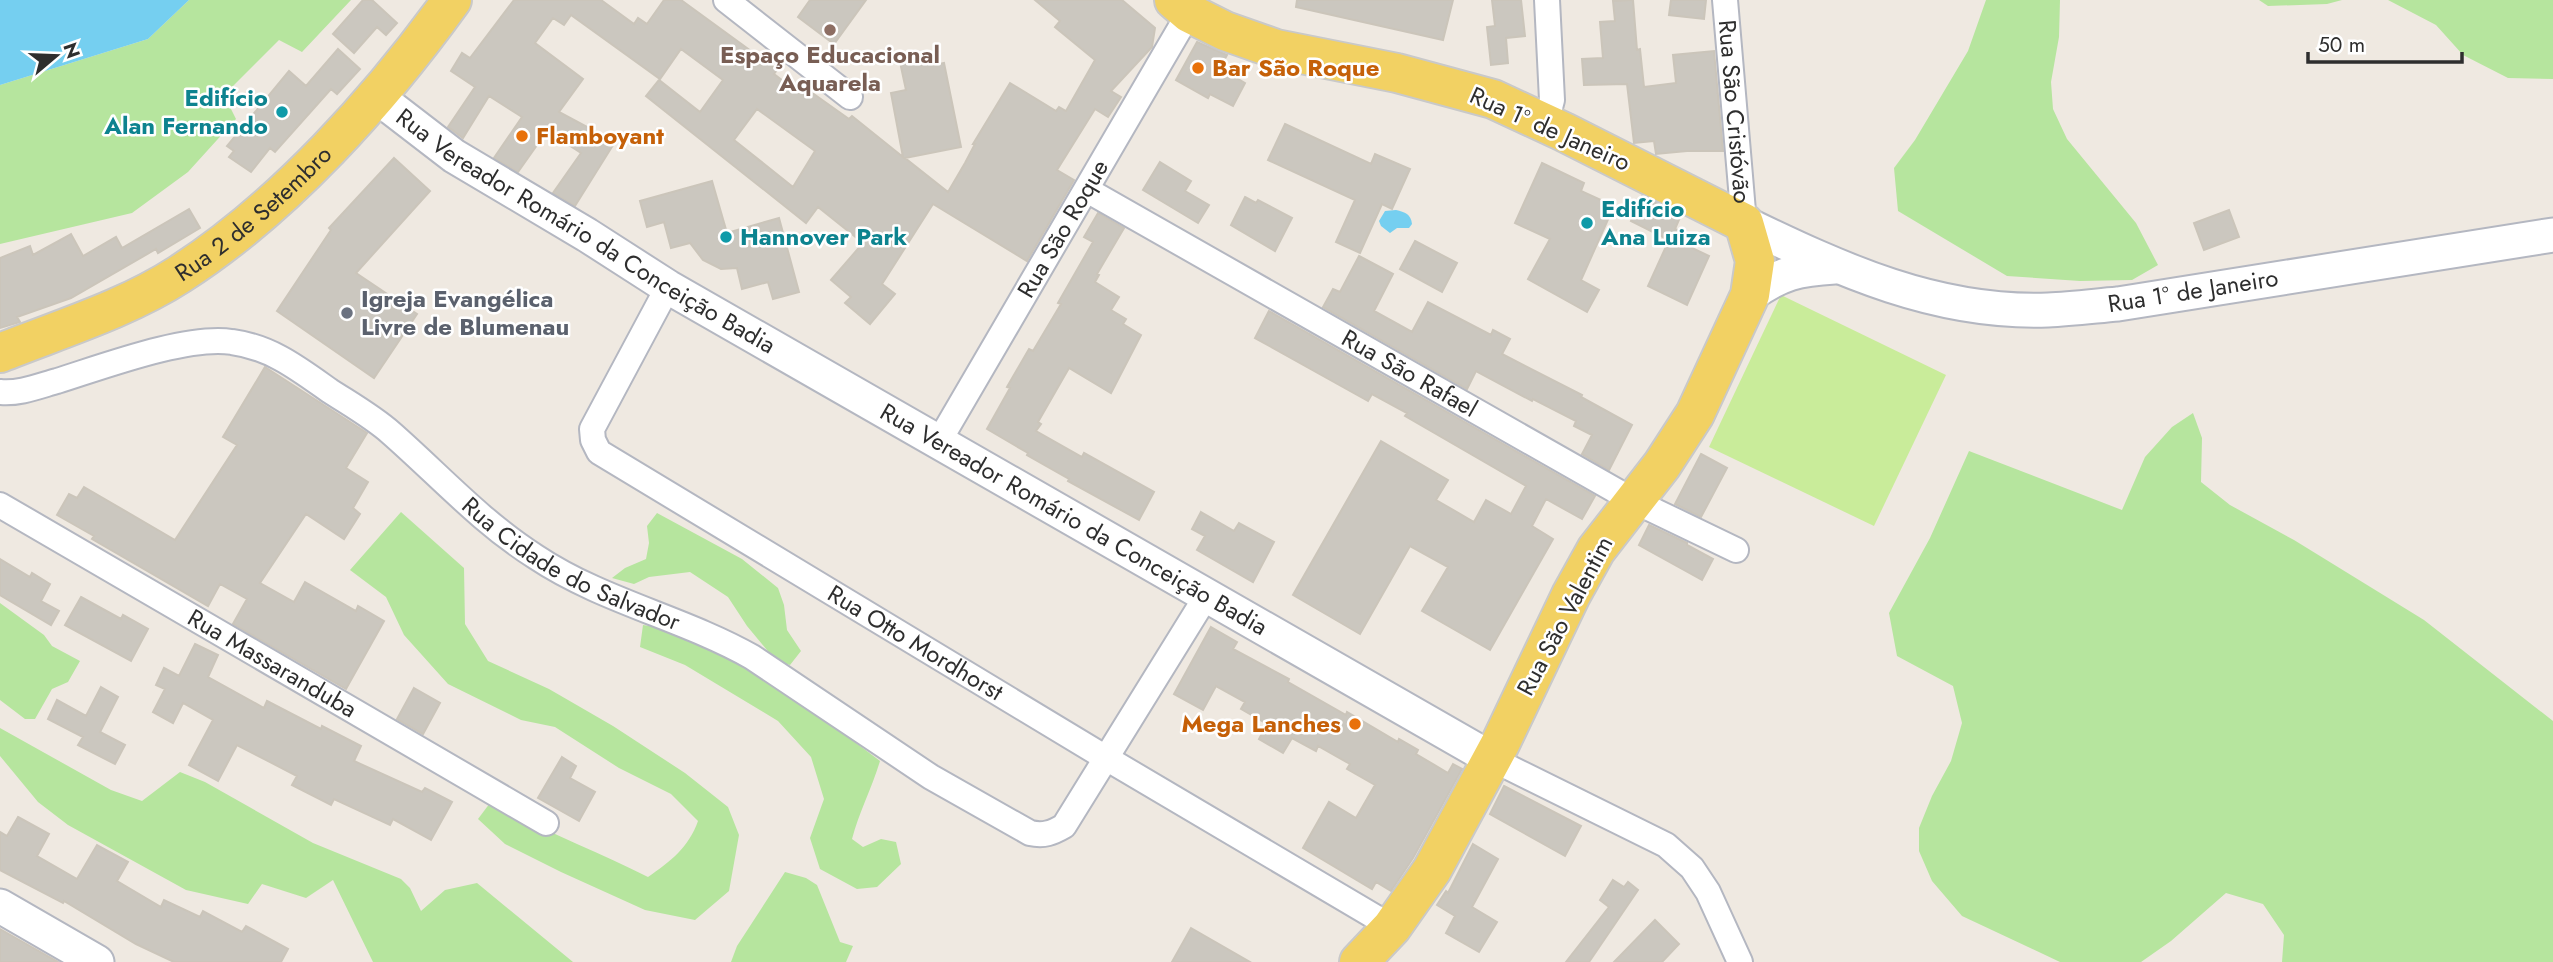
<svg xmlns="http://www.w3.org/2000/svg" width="2553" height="962" font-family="Jost,sans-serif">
<rect width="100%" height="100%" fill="#efe9e1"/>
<path fill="#b6e59e" d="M189 0H351L302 52 279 40 224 95 236 119 188 172 132 213 0 244V85L148 39Z
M1986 0H2060L2059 37 2051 82 2053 109 2067 139 2136 223 2158 265 2132 280 2080 281 2007 276 1898 211 1894 168 1915 140 1968 51Z
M2259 0H2342L2327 4 2268 6Z
M2388 0H2553V79L2508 78 2463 55 2436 25Z
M2193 413 2202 438 2201 482 2230 505 2294 540 2424 620 2553 721V962H2282L2284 935 2263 904 2226 893 2171 941 2141 962H2060L1962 916 1932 881 1919 851V828L1932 796 1951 761 1962 723 1953 686 1897 656 1889 613 1930 538 1969 451 2122 510 2145 457 2172 427Z
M401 512 464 568 465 624 488 661 549 689 613 726 685 773 728 807 739 835 729 891 695 920 645 910 561 872 505 844 478 819 490 803C542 830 596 851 648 877 670 862 689 847 698 821L671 794 619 768 555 727 521 720 448 684 404 635 386 597 350 570Z
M657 513 742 559 778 588 784 605 787 630 801 651 790 665 776 661 747 626 728 597 690 572 649 577 634 584 612 578 625 568 646 559 649 543 647 526Z
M0 603 44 635 52 646 80 661 68 682 52 689 35 719H25L0 700Z
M643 625C669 628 686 637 709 648 771 678 825 720 880 761 872 788 859 812 852 839L863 847 881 839 896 842 901 864 877 887 857 889 820 869 810 838 824 799 811 757 778 721 685 665 640 647Z
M0 728 111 790 142 801 180 772 205 782 313 843 401 879 410 888 421 911 445 890 477 883 573 962H373L333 880 306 898 262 884 248 904 186 890 68 825 38 802 0 756Z
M785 872 806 878 817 885 840 942 853 946 846 962H731L737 946Z"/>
<path fill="#c9ec9a" d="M1781 295 1946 375 1874 526 1709 447Z"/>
<path fill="#75cff0" d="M0 0H189L148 39 0 85Z
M1396 210C1405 212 1411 214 1412 224L1409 228H1397L1390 233 1381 226 1379 221 1385 211Z"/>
<path fill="#cbc7bf" stroke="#cbc5ba" stroke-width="2" fill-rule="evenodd" d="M363 0H372L397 23 386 35 377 27 354 53 333 34Z
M514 0H601L634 24 638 18 647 24 664 0H681L777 70 774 74 799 93 804 87 849 119 852 116 903 157 891 93 906 90 900 62 932 57 934 65 944 63 961 147 905 158 948 192 965 163 975 144H973L1010 83 1056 111 1059 107 1066 111 1095 60 1055 27 1060 21 1035 0H1122L1155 28 1152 47 1111 91 1121 97 1108 117 1095 109 1057 170 1074 180 1027 261 933 204 882 284 895 294 870 324 845 303 851 297 831 280 863 243 818 207 806 223 646 96 659 80 700 112 723 80 681 49 660 79 571 15 564 25 553 18 535 43 583 79 559 112 615 142 575 206 553 193 581 153 547 131 518 172 494 158 522 117 489 96 463 138 448 127 475 87 451 71 462 53 470 58ZM757 109 815 151 793 187 734 140Z
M810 0H866L834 44 798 17Z
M1297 0H1453L1443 40 1296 7Z
M1492 0H1521L1525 36 1506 38 1508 63 1491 65 1487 27 1495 26Z
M1633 0 1637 50 1640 49 1644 87 1676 83 1673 55 1714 51 1723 151H1687L1656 154 1654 141 1634 143 1627 84 1584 85 1582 59 1603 58 1600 22 1615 21 1613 1Z
M1671 0H1706L1704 19 1669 15Z
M1197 42 1227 55 1220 68 1245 83 1233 106 1210 94 1208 98 1176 80Z
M338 49 360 69 337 94 331 89 275 152 270 148 251 172 229 157 234 151 227 146 289 71 306 86Z
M1285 124 1371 164 1375 154 1410 169 1392 209 1382 204 1360 253 1336 242 1355 200 1268 160Z
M394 158 430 191 356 273 417 314 374 378 277 311 331 230 329 228Z
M1160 162 1191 181 1185 191 1209 205 1198 223 1143 190Z
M1542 163 1584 183 1581 191 1614 206 1581 280 1599 290 1587 312 1528 279 1550 239 1515 223Z
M712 181 727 233 779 218 799 292 773 299 768 282 742 289 737 268 721 269 703 260 690 243 671 248 664 222 647 227 640 201Z
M1642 196 1681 215 1675 229 1696 239 1692 248 1709 256 1687 305 1648 286 1669 240 1631 221Z
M1245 197 1256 203 1258 200 1292 218 1275 251 1231 225Z
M189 209 200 228 158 253 156 249 71 298 17 317 20 322 0 328V258L30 246 33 255 71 234 83 256 116 237 122 248Z
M2229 210 2239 237 2204 250 2194 223Z
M1098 213 1124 228 1097 274 1099 275 1095 282 1119 297 1111 310 1126 319 1123 324 1141 335 1111 393 1069 368 1038 422 1041 424 1036 431 1082 457 1084 453 1154 492 1139 520 1068 481 1069 479 1027 455 1028 453 987 429 1010 388 1007 387 1029 349 1033 351 1061 304 1058 303 1093 242 1084 237Z
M1415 241 1457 263 1442 292 1400 269Z
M1359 256 1393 274 1374 311 1412 332 1428 302 1491 335 1493 330 1510 339 1502 354 1582 395 1581 397 1632 425 1609 470 1582 454 1592 435 1574 426 1576 421 1533 399 1532 401 1476 371 1467 389 1323 307 1333 289 1340 292Z
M1269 311 1595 496 1582 519 1546 499 1532 526 1553 539 1490 650 1422 611 1448 567 1410 546 1360 634 1293 595 1381 441 1448 480 1436 500 1474 522 1486 500 1511 514 1526 486 1405 416 1407 413 1372 394 1368 401 1255 338Z
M265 367 367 433 346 468 368 482 353 508 360 514 344 539 306 514 260 583 294 602 305 582 356 611 358 606 384 621 346 689 233 624 247 599 220 584 208 606 92 539 94 536 57 515 69 494 77 498 84 487 175 540 237 445 223 437Z
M1701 454 1727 468 1701 517 1675 504Z
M1201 512 1234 531 1239 523 1274 542 1253 582 1197 550 1205 536 1192 529Z
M1649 525 1687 543V545L1713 559 1702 580 1639 545Z
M0 559 30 577 32 573 50 584 41 601 59 611 51 625 0 595Z
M81 597 121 619 123 615 148 629 131 661 65 625Z
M1211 627 1237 642 1233 649 1289 679 1288 682 1346 715 1347 712 1398 742 1399 739 1418 750 1416 754 1448 773 1453 764 1462 769 1413 858 1391 891 1376 882 1372 889 1303 848 1329 802 1356 818 1375 785 1347 769 1350 764 1318 746 1316 751 1292 738 1283 753 1259 739 1267 724 1241 709 1245 702 1216 686 1203 710 1174 694Z
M195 644 218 655 208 677 264 708 267 701 321 729 322 726 361 746 354 761 422 792 425 788 452 802 431 840 393 819 390 825 334 799 331 805 292 785 297 776 237 745 218 781 189 765 213 720 183 703 173 723 153 712 165 689 156 685 164 668 179 676Z
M101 687 118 697 100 732 125 745 115 764 78 745 83 737 48 719 57 700 86 716Z
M414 688 440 703 423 734 397 719Z
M562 757 576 766 570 778 595 792 579 821 538 798Z
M1504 786 1581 826 1565 856 1490 814Z
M18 817 49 834 37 856 77 879 97 845 128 862 117 881 161 907 164 900 200 917 203 911 242 932 246 926 288 949 281 962H174L136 944 64 901 63 903 0 870V832L7 836Z
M1473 844 1498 859 1472 907 1497 922 1479 952 1446 933 1455 916 1437 905 1446 891 1448 893Z
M1613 880 1624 887 1628 882 1638 890 1589 962H1566L1609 907 1600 900Z
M1655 920 1679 944 1662 962H1614Z
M1191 928 1250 962H1172Z
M0 929 14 937 58 962H0Z"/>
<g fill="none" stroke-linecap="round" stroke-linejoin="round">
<defs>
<g id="street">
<path d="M726 0 850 97"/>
<path id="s1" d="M1725 0 1744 223"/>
<path d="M1546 123 1552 100 1547 0"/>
<path id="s2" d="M1087 190 1634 501 1736 550"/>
<path id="s3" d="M668 287 592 429 593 440 599 452 1106 758 1392 927"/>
<path id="s4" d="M0 392C19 394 39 386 57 381 102 367 187 335 232 342 271 347 299 369 330 391 350 404 373 417 391 433 440 476 481 522 536 557 602 601 683 618 752 657L931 777 1030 833C1044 836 1052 833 1064 826L1207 595"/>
<path id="s5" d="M938 443 1189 13"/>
<path id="s6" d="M0 505 546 823"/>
<path d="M1492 759 1666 845 1692 868 1708 892 1740 962"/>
</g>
<g id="secondary">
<path id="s7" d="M376 96 454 156 587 235 668 287 1492 759"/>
<path d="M1744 223C1841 270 1937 314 2048 310 2071 309 2095 306 2118 304L2553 235"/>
<path d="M1750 295C1781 273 1798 269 1835 267"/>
<path d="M0 906 97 962"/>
</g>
<g id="primary">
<path d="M1174 0 1189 13 1225 31 1276 49 1397 73 1493 99 1564 132 1744 223 1755 261 1750 295 1695 414 1662 465 1596 550 1571 595 1500 744 1432 870 1392 927 1359 962"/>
<path id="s8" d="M0 353C60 329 126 309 180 274 284 207 380 100 452 0"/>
</g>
</defs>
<use href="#street" stroke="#b4b7c1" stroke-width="28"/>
<use href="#secondary" stroke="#b4b7c1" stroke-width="37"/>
<use href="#primary" stroke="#c9c9c9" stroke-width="42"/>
<use href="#street" stroke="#fff" stroke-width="24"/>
<use href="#secondary" stroke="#fff" stroke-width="33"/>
<use href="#primary" stroke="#f2d163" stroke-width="38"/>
</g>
<circle fill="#8d6e63" stroke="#fff" stroke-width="2.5" cx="830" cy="30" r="7"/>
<g fill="#e8710a" stroke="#fff" stroke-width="2.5">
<circle cx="1198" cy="68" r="7"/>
<circle cx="522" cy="136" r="7"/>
<circle cx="1355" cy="724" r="7"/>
</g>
<g fill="#0f9aa8" stroke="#fff" stroke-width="2.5">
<circle cx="282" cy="112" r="7"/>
<circle cx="1587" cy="223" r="7"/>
<circle cx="726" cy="237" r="7"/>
</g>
<circle fill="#6b7280" stroke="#fff" stroke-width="2.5" cx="347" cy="313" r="7"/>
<g text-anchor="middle" stroke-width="5" stroke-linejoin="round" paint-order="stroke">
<g font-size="24" font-weight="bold" fill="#785e54" stroke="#fff">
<text x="830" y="63">Espaço Educacional<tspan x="830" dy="28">Aquarela</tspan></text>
</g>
<g font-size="24" font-weight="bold" fill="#c56008" stroke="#fff" text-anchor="start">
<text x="1212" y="76">Bar São Roque</text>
<text x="536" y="144">Flamboyant</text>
<text x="1341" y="732" text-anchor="end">Mega Lanches</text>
</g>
<g font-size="24" font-weight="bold" fill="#0d838f" stroke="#fff" text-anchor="start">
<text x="268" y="106" text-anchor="end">Edifício<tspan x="268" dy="28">Alan Fernando</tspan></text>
<text x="1601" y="217">Edifício<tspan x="1601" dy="28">Ana Luiza</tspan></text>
<text x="740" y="245">Hannover Park</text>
</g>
<g font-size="24" fill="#2e2e2e" stroke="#fff">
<text dy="8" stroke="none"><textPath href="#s1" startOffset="112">Rua São Cristóvão</textPath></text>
<text transform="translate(1550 129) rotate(24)" y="8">Rua 1º de Janeiro</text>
<text dy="8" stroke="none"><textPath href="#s8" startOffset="292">Rua 2 de Setembro</textPath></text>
<text dy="8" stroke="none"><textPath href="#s5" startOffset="248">Rua São Roque</textPath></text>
<text dy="8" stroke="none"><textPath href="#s7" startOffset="250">Rua Vereador Romário da Conceição Badia</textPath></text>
<text transform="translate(2193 291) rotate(-9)" y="8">Rua 1º de Janeiro</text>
<text dy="8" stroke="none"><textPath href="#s2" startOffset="371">Rua São Rafael</textPath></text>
<text dy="8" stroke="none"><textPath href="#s7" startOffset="817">Rua Vereador Romário da Conceição Badia</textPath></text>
<text dy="8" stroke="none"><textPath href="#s4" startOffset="649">Rua Cidade do Salvador</textPath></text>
<text transform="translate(1565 616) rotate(-62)" y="8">Rua São Valentim</text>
<text dy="8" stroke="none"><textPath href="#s3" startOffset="555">Rua Otto Mordhorst</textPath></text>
<text dy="8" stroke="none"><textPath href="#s6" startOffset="315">Rua Massaranduba</textPath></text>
</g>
<g font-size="24" font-weight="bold" fill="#5b616d" stroke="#fff" text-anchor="start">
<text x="361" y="307">Igreja Evangélica<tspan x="361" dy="28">Livre de Blumenau</tspan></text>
</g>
</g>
<g transform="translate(56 56) rotate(71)" stroke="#ffffff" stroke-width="5" paint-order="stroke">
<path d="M0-5L12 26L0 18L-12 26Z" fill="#2e2e2e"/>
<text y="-10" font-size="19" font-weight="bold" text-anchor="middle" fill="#2e2e2e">N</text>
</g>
<path d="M2308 52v10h154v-10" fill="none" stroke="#2e2e2e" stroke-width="3.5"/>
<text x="2318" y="52" font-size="21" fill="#2e2e2e" stroke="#ffffff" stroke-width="5" paint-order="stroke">50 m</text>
</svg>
